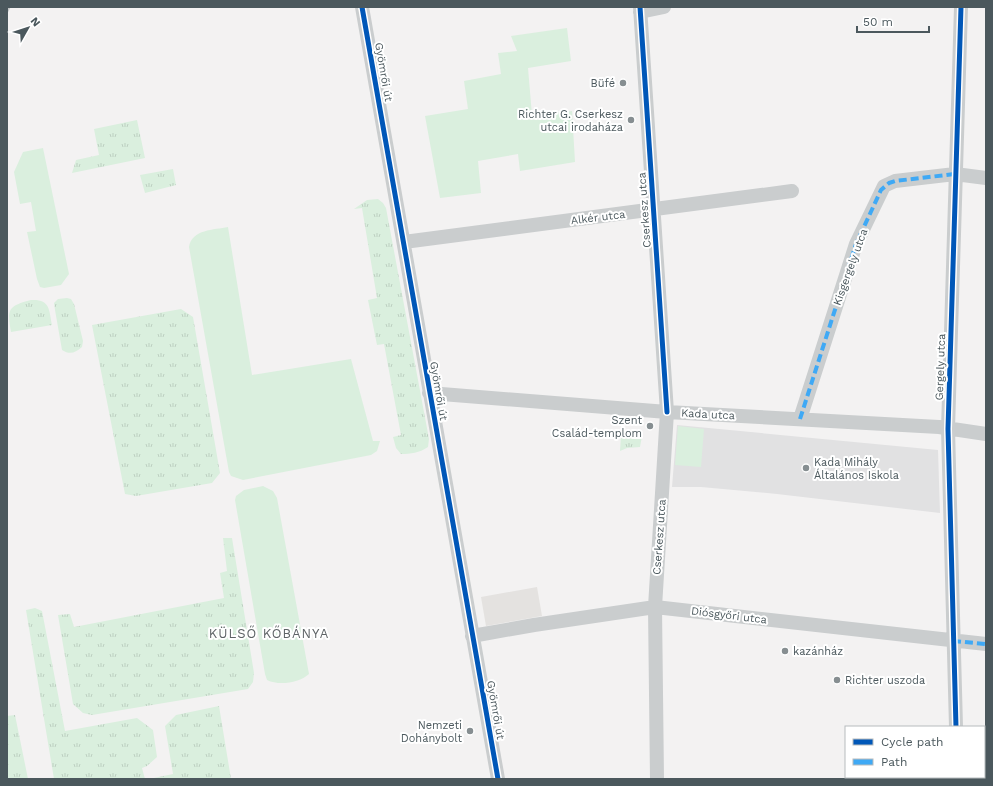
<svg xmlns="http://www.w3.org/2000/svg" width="993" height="786" font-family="'Work Sans',sans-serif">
<defs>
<pattern id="grass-tufts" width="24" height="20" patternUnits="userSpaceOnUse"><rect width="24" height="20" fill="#daefde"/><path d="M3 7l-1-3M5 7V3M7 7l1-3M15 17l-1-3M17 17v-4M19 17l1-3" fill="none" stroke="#bdcfc1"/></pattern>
</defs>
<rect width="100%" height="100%" fill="#f3f2f2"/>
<path fill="#e4e2e0" d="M537 587 542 616 486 626 481 597Z"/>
<path fill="#e1e1e2" d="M677 425 938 450 940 513 777 494 701 487H672Z"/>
<path fill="url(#grass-tufts)" d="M137 120 145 158 72 173 76 160 99 155 94 129Z
M173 169 176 185 145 193 140 175Z
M378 199 383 203 386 208 429 439 428 447C419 453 411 454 401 454L396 448 393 437 401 435 384 344 377 345 368 300 377 298 362 208 354 209 367 200Z
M67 298 71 299 74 304 83 341 82 347C75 353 70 355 62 350L55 310 54 303 58 299Z
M31 300C50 299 49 309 52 325L11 332C7 309 8 306 31 300Z
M181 309 193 317 220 473 212 483 136 496 125 494 92 325Z
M621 435 642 436 640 447 627 448 620 451Z
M223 538H232L254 673 253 682 248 689 92 715 83 713 73 704 58 615 70 614 74 627 224 598 220 573 227 571Z
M35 608 42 611 65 731 137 718 153 730 157 757 147 766 142 768 145 779H54L26 610Z
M219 706 231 779H149L173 774 165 726 176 715Z
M15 715 28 779H7V716Z"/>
<path fill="#daefde" d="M567 28 571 61 528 68 532 115 572 111 575 162 520 171 518 154 478 161 481 193 440 198 425 116 468 109 464 81 501 74 498 53 517 51 511 36Z
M43 148 69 274 61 285 44 288 40 287 37 279 27 232 36 231 31 202 20 204 14 172 23 152Z
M228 227 252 375 351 359 373 441H380L377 451 371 455 243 480 231 476 229 472 189 247C192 229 214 230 228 227Z
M678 426 704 429 701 467 675 465Z
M263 486 273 491 277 498 309 674C299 683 279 686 267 680L265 674 235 500 236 496 244 490Z"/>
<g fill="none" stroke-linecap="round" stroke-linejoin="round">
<path stroke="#cacdce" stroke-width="14" d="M362 7 498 779
M640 7 667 412 655 607 657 779
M640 12 664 7
M404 242 792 191
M429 393 667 412 939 427 986 434
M800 419 856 244 884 186 895 181 955 174 986 178
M472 636 534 625 655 607 986 644
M956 727 948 429 961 7
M957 777V779"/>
<path stroke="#c6c8c9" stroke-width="3" d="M7 11 9 7"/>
<path stroke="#3fa9f5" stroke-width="4" stroke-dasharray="8 4" stroke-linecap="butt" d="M800 419 856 244 881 190 889 183 895 181 955 174
M953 641 986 644"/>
<defs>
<path id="cycleway" d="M362 7 498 779
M640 7 667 412
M956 727 948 429 961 7"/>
</defs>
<use href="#cycleway" stroke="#fff" stroke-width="8"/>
<use href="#cycleway" stroke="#0057b8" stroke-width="5"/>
</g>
<g fill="#868e91" stroke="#fff" stroke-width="1.5">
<circle cx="623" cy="83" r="4"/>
<circle cx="631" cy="120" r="4"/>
<circle cx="650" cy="426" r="4"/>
<circle cx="806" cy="468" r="4"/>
<circle cx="785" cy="651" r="4"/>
<circle cx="837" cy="680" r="4"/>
<circle cx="470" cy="731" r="4"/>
</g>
<g text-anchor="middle" stroke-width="4" stroke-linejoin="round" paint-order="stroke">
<g font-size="11" fill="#4b585d" stroke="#fff">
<text transform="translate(384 72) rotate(80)" y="4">Gyömrői út</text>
<text transform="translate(644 210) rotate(-94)" y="4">Cserkesz utca</text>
<text transform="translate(598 217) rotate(-7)" y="4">Alkér utca</text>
<text transform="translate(850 267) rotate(-70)" y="4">Kisgergely utca</text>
<text transform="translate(940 367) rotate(-88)" y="4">Gergely utca</text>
<text transform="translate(439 391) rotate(80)" y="4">Gyömrői út</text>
<text transform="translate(708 414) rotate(3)" y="4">Kada utca</text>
<text transform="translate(659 537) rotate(-86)" y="4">Cserkesz utca</text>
<text transform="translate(729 615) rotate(7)" y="4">Diósgyőri utca</text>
<text transform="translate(496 710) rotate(80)" y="4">Gyömrői út</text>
</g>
<g font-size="11" fill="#4b585d" stroke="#fff" text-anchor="end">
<text x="615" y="87">Büfé</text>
<text x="623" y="118">Richter G. Cserkesz<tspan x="623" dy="13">utcai irodaháza</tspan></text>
<text x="642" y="424">Szent<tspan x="642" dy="13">Család-templom</tspan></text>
<text x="814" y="466" text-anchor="start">Kada Mihály<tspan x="814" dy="13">Általános Iskola</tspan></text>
<text x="793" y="655" text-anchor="start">kazánház</text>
<text x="845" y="684" text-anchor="start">Richter uszoda</text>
<text x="462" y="729">Nemzeti<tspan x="462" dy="13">Dohánybolt</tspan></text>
</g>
<g font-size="13" letter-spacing="1" fill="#5e6366" stroke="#fff">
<text x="269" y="638">KÜLSŐ KŐBÁNYA</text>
</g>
</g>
<rect width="993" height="786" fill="none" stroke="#4b585d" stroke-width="16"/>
<rect x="845" y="726" width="140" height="52" fill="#ffffff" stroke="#b7bcbe"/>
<rect x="853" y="739" width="20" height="6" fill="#0057b8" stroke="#b7bcbe"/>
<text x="881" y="746" font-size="12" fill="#4b585d">Cycle path</text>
<rect x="853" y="759" width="20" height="6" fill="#3fa9f5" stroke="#b7bcbe"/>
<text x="881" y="766" font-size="12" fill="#4b585d">Path</text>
<g transform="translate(28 28) rotate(51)" stroke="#ffffff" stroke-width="3" paint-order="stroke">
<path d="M0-3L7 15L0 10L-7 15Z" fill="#4b585d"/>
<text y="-6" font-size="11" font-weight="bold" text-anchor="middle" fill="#4b585d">N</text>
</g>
<path d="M857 26v6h72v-6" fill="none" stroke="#4b585d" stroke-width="2"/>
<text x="863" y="26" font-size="12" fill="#4b585d" stroke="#ffffff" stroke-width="3" paint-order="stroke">50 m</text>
</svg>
